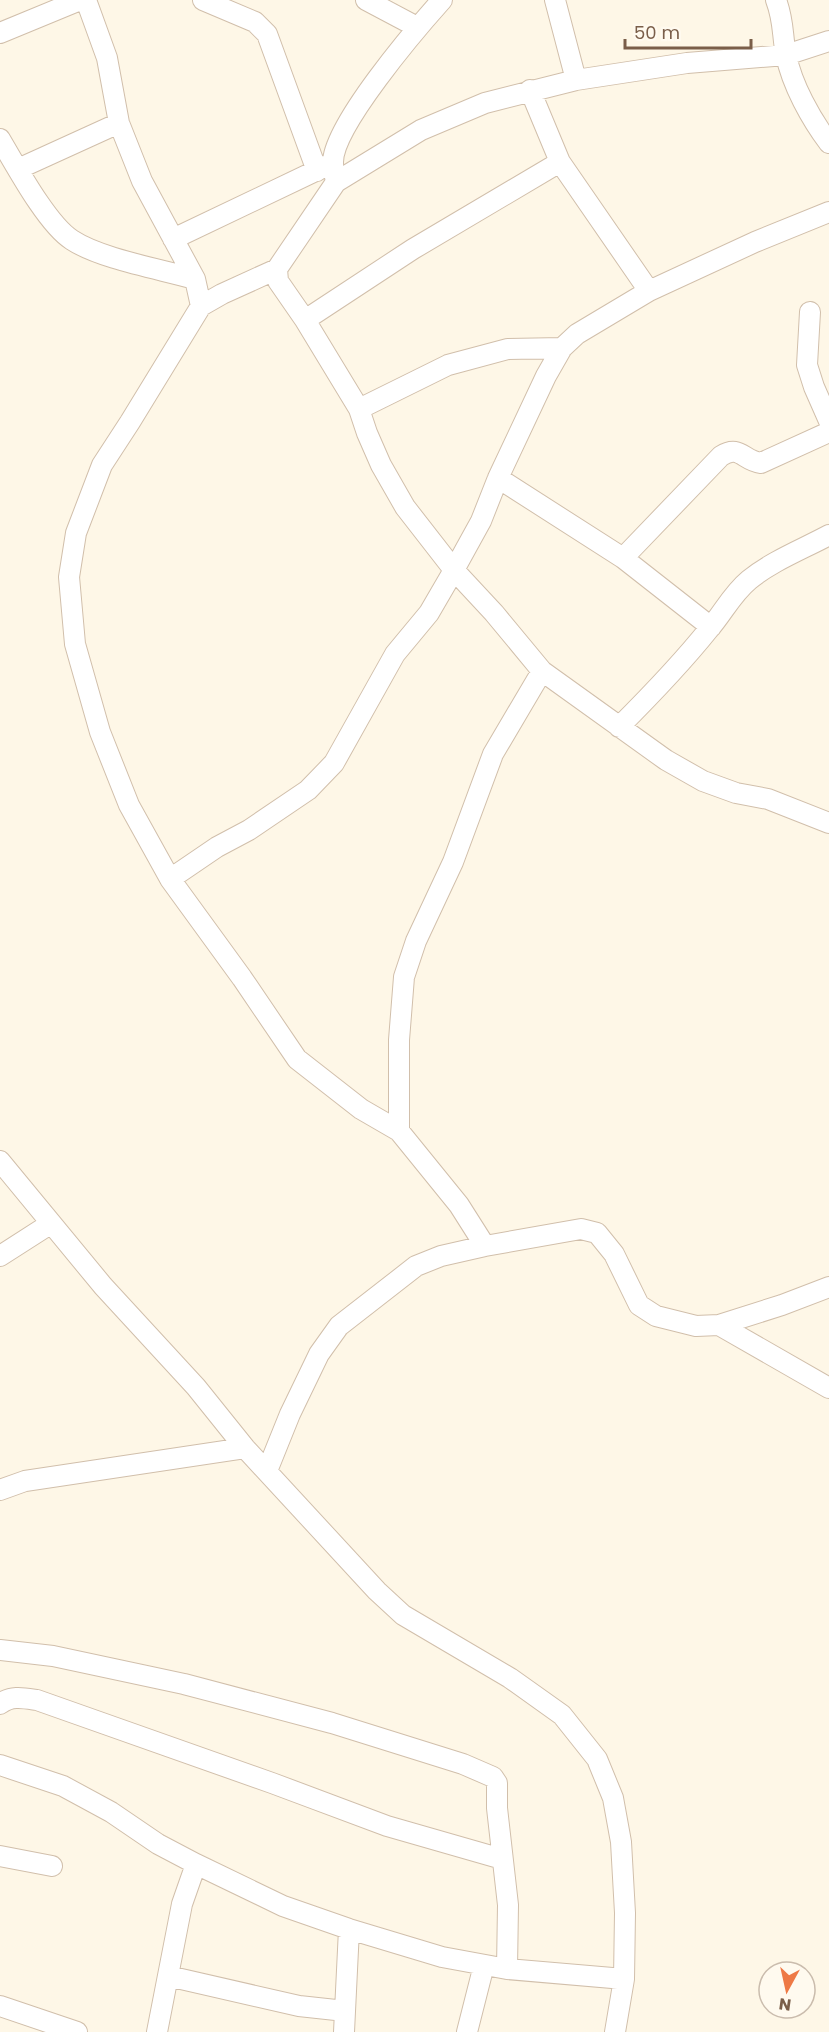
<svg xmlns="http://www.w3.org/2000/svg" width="829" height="2032" font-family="Poppins,sans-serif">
<rect width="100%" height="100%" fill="#fef7e7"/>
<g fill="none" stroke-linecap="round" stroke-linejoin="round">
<defs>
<path id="minor" d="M86 0 107 58 119 123 142 181 195 279 201 306
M203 0 255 22 267 34 317 171
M366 0 417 27
M555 0 576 80
M776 0C784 21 782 34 786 55 792 85 811 119 829 143
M0 33 80 0
M829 41 786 55 687 63 576 80 485 103 421 130 336 182 277 269 278 281 305 320 359 409 367 433 381 465 405 507 454 570 494 613 542 671 666 760 703 781 736 793 768 799 829 823
M530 90 560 162 649 291
M0 139C16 166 47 224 72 240 101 259 160 269 195 279
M18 169 119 123
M336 182C335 176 333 169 333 163 332 127 416 29 442 0
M173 239 328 165
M277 269 222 294 201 306 130 422 102 465 76 533 69 577 75 644 100 732 129 805 170 879 242 978 297 1059 361 1109 399 1131 459 1205 485 1246
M810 312 807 365 814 387 829 421
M305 320 413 249 560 162
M359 409 448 365 508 349 562 348
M498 478 623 558 711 627
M623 558 721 456C740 444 743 461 761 463L829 432
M619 727C650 696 681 664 709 629 723 613 732 594 749 580 772 561 803 549 829 535
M170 879 217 847 249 830 308 790 334 763 395 654 429 613 454 570 481 521 498 478 546 376 562 348 577 334 649 291 755 242 829 212
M399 1131V1040L404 977 416 941 453 862 493 754 542 671
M0 1161 103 1286 196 1387 245 1448 377 1591 403 1615 510 1678 562 1715 597 1759 613 1798 621 1842 625 1913 624 1979 615 2032
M0 1256 50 1224
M719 1325 829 1388
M267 1471 290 1414 319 1354 339 1326 416 1266 441 1256 485 1246 581 1229 597 1233 614 1254 639 1305 656 1316 696 1326 719 1325 782 1305 829 1287
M0 1490 25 1481 245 1448
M0 1650 53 1656 184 1684 332 1723 463 1764 493 1777 497 1783V1808L508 1905 507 1969
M0 1704C11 1695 24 1698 37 1700L272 1783 387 1826 502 1859
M0 1765 63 1786 111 1812 158 1844 196 1864 283 1906 349 1929 442 1957 507 1969 624 1979
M0 1856 52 1866
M168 1976 299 2006 345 2011
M0 2006 77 2032
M157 2032 182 1904 196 1864
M344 2032 349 1929
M467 2032 484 1965"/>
</defs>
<use href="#minor" stroke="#d1bfab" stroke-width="22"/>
<use href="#minor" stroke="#fff" stroke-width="20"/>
</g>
<g transform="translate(787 1990) rotate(188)"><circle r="28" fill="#fffaef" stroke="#cabcad" stroke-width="1.5"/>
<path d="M0-4.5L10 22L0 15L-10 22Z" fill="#ee7945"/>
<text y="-9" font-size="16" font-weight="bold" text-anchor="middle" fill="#7a5e49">N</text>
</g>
<path d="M625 39v9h126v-9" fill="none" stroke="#7a5e49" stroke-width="3"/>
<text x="634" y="39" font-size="18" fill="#7a5e49" stroke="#fffaef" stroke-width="4.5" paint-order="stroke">50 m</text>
</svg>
